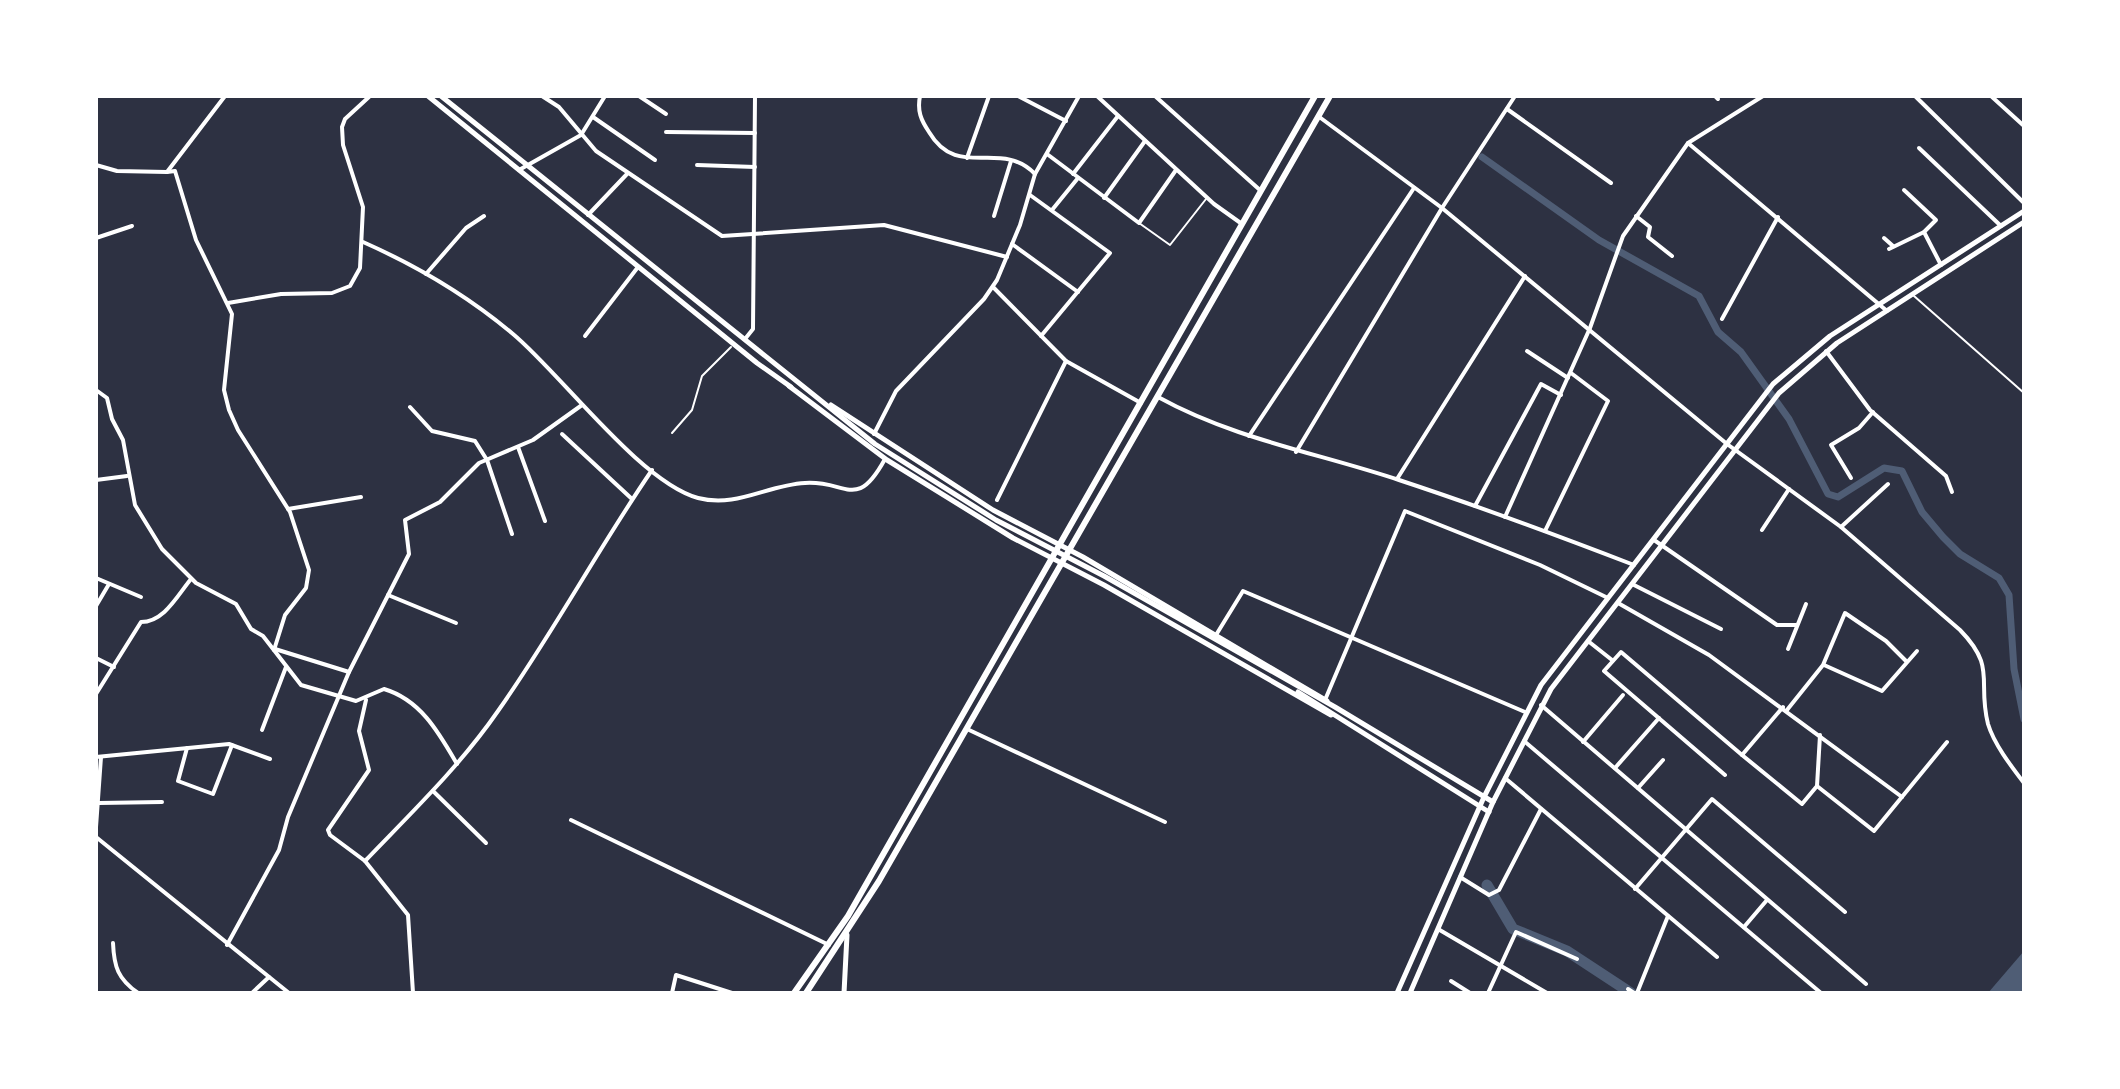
<svg xmlns="http://www.w3.org/2000/svg" width="2120" height="1089" viewBox="0 0 2120 1089" font-family="'Fira Sans',sans-serif">
	<rect width="100%" height="100%" fill="#2d3142"/>
	<polygon fill="#4f5d75" points="2024,951 2024,993 1988,993"/>
	<g fill="none" stroke-linecap="round" stroke-linejoin="round">
		<polyline stroke="#4f5d75" stroke-width="7" points="1482,157 1599,240 1699,296 1718,332 1741,352 1789,419 1828,494 1838,497 1884,468 1902,471 1922,512 1943,537 1960,554 1999,578 2009,595 2014,669 2024,719"/>
		<polyline stroke="#4f5d75" stroke-width="11" points="1487,885 1513,929 1567,951 1631,993"/>
		<g stroke="#fff" stroke-width="2">
			<polyline points="1139,223 1170,245 1206,199"/>
			<polyline points="1914,296 2024,393"/>
			<polyline points="672,433 692,410 702,376 731,347"/>
		</g>
		<g stroke="#fff" stroke-width="4">
			<polyline points="542,96 559,107 596,151 722,236 884,225 1007,257"/>
			<polyline points="639,96 666,114"/>
			<path d="M920 96C917 111 921 120 929 132 958 181 1000 138 1035 174"/>
			<polyline points="1018,96 1066,121"/>
			<polyline points="1097,96 1214,204 1242,224"/>
			<polyline points="1155,96 1261,191"/>
			<polyline points="1715,96 1718,99"/>
			<polyline points="1915,96 2024,203"/>
			<polyline points="1991,96 2024,126"/>
			<polyline points="1507,109 1611,183"/>
			<path d="M1318 116 1442 208 1727 444 1841 527 1960 630C1997 668 1977 680 1988 724 1994 744 2011 766 2024 783"/>
			<polyline points="593,117 655,160"/>
			<polyline points="666,132 755,133"/>
			<polyline points="1688,143 1887,311"/>
			<polyline points="1919,148 2001,226"/>
			<polyline points="1047,154 1139,223 1176,170"/>
			<polyline points="967,158 989,96"/>
			<polyline points="96,165 117,171 167,172 225,96"/>
			<polyline points="697,165 755,167"/>
			<polyline points="519,170 581,135 605,96"/>
			<polyline points="167,172 175,171 196,240 232,314 224,390 229,410 238,430 290,512 309,570 306,588 285,615 274,650"/>
			<polyline points="1073,174 1118,116"/>
			<polyline points="1030,195 1110,253 1041,336"/>
			<polyline points="1104,198 1145,141"/>
			<polyline points="1052,210 1078,178"/>
			<polyline points="588,215 627,174"/>
			<polyline points="994,216 1011,161"/>
			<polyline points="1636,216 1650,227 1648,237 1672,256"/>
			<polyline points="1924,232 1941,265"/>
			<polyline points="96,238 132,226"/>
			<polyline points="1884,238 1893,246"/>
			<path d="M363 242C415 265 469 297 513 334 561 374 640 482 698 498 737 508 767 485 805 483 847 480 856 512 885 459"/>
			<polyline points="1012,244 1078,292"/>
			<polyline points="1889,249 1924,232 1936,220 1904,190"/>
			<polyline points="426,274 466,228 484,216"/>
			<polyline points="993,287 1066,361 1141,403"/>
			<polyline points="228,303 281,294 332,293 350,286 360,268 363,207 343,145 342,127 345,119 370,96"/>
			<polyline points="1722,319 1778,217"/>
			<polyline points="585,336 638,267"/>
			<polyline points="745,339 753,329 755,96"/>
			<polyline points="1527,351 1568,378"/>
			<polyline points="1826,351 1870,410 1946,476 1952,492"/>
			<path d="M96 390 107 398 112 419 123 440 135 505 162 549 196 583 236 604 251 629 263 636 301 685 356 701 384 689C421 700 439 733 457 764"/>
			<path d="M1158 397C1234 439 1318 453 1399 480 1478 506 1556 535 1634 565"/>
			<polyline points="410,407 432,431 475,441 487,460 512,534"/>
			<polyline points="562,434 632,499"/>
			<polyline points="874,434 896,391 984,299 997,280 1020,225 1035,174 1079,96"/>
			<polyline points="1249,436 1414,188"/>
			<polyline points="518,447 545,521"/>
			<polyline points="1296,452 1442,208 1515,96"/>
			<polyline points="1851,478 1831,445 1859,428 1873,412"/>
			<polyline points="1397,479 1525,276"/>
			<polyline points="96,480 127,476"/>
			<polyline points="997,500 1066,361"/>
			<polyline points="1475,506 1541,384 1561,395"/>
			<polyline points="288,509 361,497"/>
			<polyline points="1505,517 1590,328 1623,236 1688,143 1763,96"/>
			<polyline points="1841,527 1888,484"/>
			<polyline points="1762,530 1789,489"/>
			<polyline points="1545,531 1608,401 1571,373"/>
			<polyline points="1654,540 1777,625 1796,625"/>
			<polyline points="96,578 141,597"/>
			<polyline points="1632,584 1721,629"/>
			<polyline points="388,595 456,623"/>
			<polyline points="1618,603 1709,655 1902,797"/>
			<polyline points="96,606 109,584"/>
			<polyline points="1216,635 1243,591 1525,712"/>
			<polyline points="1588,641 1612,660"/>
			<polyline points="275,649 349,672 409,554 405,520 440,502 479,463 533,440 582,405"/>
			<polyline points="1788,649 1806,604"/>
			<polyline points="96,658 114,667"/>
			<polyline points="1824,665 1882,691 1917,651"/>
			<path d="M96 694 141 622C164 622 177 596 191 579"/>
			<polyline points="366,700 359,731 369,770 328,830 330,835 365,861 408,915 413,993"/>
			<polyline points="1325,700 1405,511 1540,565 1608,598"/>
			<polyline points="1541,705 1866,984"/>
			<polyline points="1783,707 1742,755 1802,804 1817,786 1874,831 1947,742"/>
			<polyline points="1787,710 1823,665 1845,613 1886,641 1906,661"/>
			<polyline points="967,729 1165,822"/>
			<polyline points="262,730 286,667"/>
			<polyline points="1524,741 1821,993"/>
			<polyline points="1583,742 1623,695"/>
			<polyline points="187,748 178,781 213,794 232,745"/>
			<polyline points="96,757 229,744 270,759"/>
			<polyline points="1615,768 1659,718"/>
			<polyline points="1725,775 1604,671 1621,652 1742,755"/>
			<polyline points="1505,778 1717,957"/>
			<polyline points="1817,786 1820,735"/>
			<polyline points="1638,788 1663,760"/>
			<polyline points="433,791 486,843"/>
			<polyline points="99,803 162,802"/>
			<polyline points="571,820 829,945"/>
			<polyline points="96,827 101,757"/>
			<polyline points="96,837 289,993"/>
			<path d="M365 861C412 812 460 766 498 711 553 633 598 549 652 470"/>
			<polyline points="1460,877 1489,895 1499,890 1541,809"/>
			<polyline points="1635,889 1712,799 1845,912"/>
			<polyline points="1744,927 1767,900"/>
			<polyline points="1438,929 1547,993"/>
			<path d="M113 943C114 967 118 979 138 993"/>
			<polyline points="227,945 279,850 288,817 349,672"/>
			<polyline points="1451,981 1470,993"/>
			<polyline points="1628,989 1634,993"/>
			<polyline points="252,993 269,977"/>
			<polyline points="672,993 676,975 732,993"/>
			<polyline points="1488,993 1516,932 1577,959"/>
			<polyline points="1637,993 1668,916"/>
		</g>
		<polyline stroke="#fff" stroke-width="5" points="844,993 847,935"/>
		<g stroke="#fff" stroke-width="5">
			<polyline points="428,96 757,363 791,387"/>
			<polyline points="441,96 875,444 996,520 1104,576 1335,707 1493,802"/>
			<polyline points="789,386 887,460 1013,538 1104,585 1331,715"/>
			<polyline points="831,405 993,510 1083,557 1327,701"/>
			<polyline points="1298,692 1489,812"/>
			<polyline points="1397,993 1484,797 1541,685 1773,384 1830,336 2024,211"/>
			<polyline points="1410,993 1493,802 1551,689 1779,393 1837,343 2024,222"/>
		</g>
		<g stroke="#fff" stroke-width="6">
			<polyline points="794,993 848,916 1315,96"/>
			<polyline points="806,993 879,881 1330,96"/>
		</g>
	</g>
	<rect width="2120" height="1089" fill="none" stroke="#ffffff" stroke-width="196"/>
</svg>
